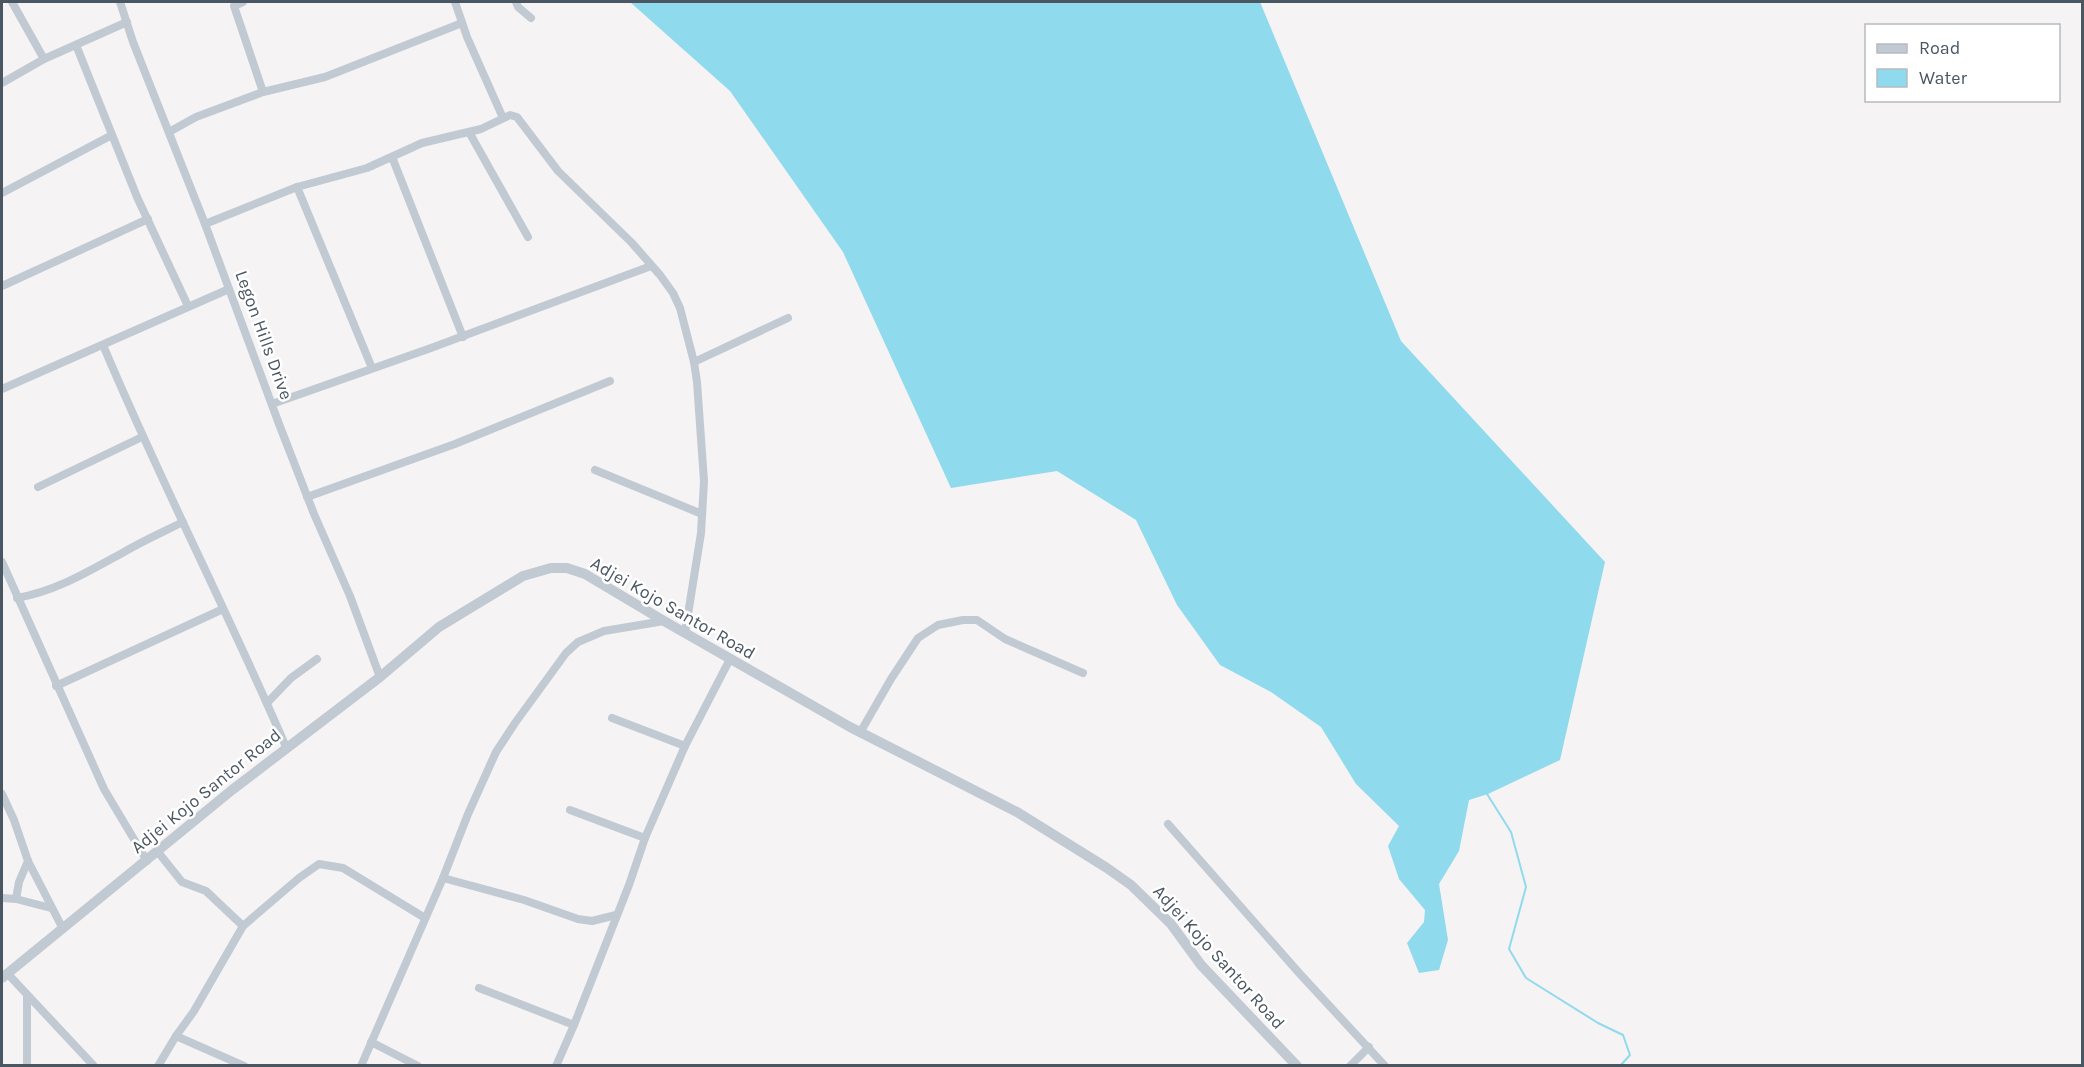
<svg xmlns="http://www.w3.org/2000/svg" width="2084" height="1067" viewBox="0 0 2084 1067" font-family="Karla,sans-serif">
	<rect width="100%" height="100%" fill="#f5f3f3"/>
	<polygon fill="#90daee" points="630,2 1260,2 1401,341 1605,562 1560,760 1488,794 1469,800 1459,851 1439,884 1448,940 1439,970 1419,973 1407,943 1424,922 1425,910 1399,879 1388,846 1399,826 1356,784 1321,727 1271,692 1220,665 1177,605 1136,520 1057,471 951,488 843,252 730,91"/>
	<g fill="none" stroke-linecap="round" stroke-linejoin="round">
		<polyline stroke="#90daee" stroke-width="2" points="1487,794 1511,832 1526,887 1509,949 1526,978 1598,1023 1623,1035 1630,1055 1620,1066"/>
		<g stroke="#c1cad2" stroke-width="8">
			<polyline points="12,2 44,59"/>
			<polyline points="120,2 133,42 205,224 279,424 314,514 350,596 380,677"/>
			<polyline points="243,2 234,6 263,92"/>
			<polyline points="455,2 467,37 503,118"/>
			<polyline points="516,2 518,7 531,18"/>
			<polyline points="76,45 137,197 188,306"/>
			<polyline points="2,83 44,59 127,22"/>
			<polyline points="169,132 196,117 263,92 325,77 462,23"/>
			<polyline points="469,132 528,237"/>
			<polyline points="392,157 463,337"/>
			<polyline points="297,187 372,368"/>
			<polyline points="2,193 112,135"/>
			<polyline points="205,224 297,187 367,168 422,143 481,129 510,115 517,117 558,171 632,243 660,275 673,293 680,308 694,362 697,382 704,481 701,533 685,633"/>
			<polyline points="2,286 148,219"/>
			<path d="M103 345C160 481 228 612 286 747"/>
			<polyline points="694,362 788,318"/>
			<polyline points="2,389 229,289"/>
			<polyline points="272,404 431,348 651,266"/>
			<polyline points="595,470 702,514"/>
			<polyline points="38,487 142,437"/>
			<polyline points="307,497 455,444 610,381"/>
			<polyline points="2,562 104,789 147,861"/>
			<path d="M17 598C57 591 89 571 124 552 143 541 163 532 183 522"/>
			<polyline points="56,686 223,609"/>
			<polyline points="267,703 291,678 317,659"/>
			<polyline points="612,718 685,746"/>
			<polyline points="861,731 891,679 918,638 938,625 963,620 977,620 1005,639 1083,673"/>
			<polyline points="2,794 14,820 28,861 63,929"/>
			<polyline points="570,810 645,838"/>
			<polyline points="1168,824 1300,974 1385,1066"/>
			<polyline points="158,852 182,882 206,891 243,926 194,1011 176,1036 158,1066"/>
			<polyline points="443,878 524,900 578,919 592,921 616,915"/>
			<polyline points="2,898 16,899 19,882 28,861"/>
			<polyline points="16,899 51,908"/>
			<polyline points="243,926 299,878 319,864 343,868 425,918"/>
			<polyline points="7,973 94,1066"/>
			<polyline points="479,988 574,1025"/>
			<polyline points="176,1036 244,1066"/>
			<polyline points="371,1042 418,1066"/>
			<polyline points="27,1066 27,996"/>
			<polyline points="361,1066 443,878 468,814 496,752 515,723 566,653 578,642 604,631 664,621"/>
			<polyline points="556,1066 574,1025 629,885 645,838 685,746 730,659"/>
			<polyline points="1350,1066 1369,1047"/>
		</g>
		<polyline stroke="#c1cad2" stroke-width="10" points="2,978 232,790 380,677 439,627 523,576 551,568 567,568 585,574 664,621 850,727 1017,812 1107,868 1131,885 1171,924 1201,965 1297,1066"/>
	</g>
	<g text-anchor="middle" stroke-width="5" stroke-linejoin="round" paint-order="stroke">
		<g font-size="18" fill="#4a5661" stroke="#fff">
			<text transform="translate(264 335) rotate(70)" y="6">Legon Hills Drive</text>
			<text transform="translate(673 608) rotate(30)" y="6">Adjei Kojo Santor Road</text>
			<text transform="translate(206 791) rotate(-39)" y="6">Adjei Kojo Santor Road</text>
			<text transform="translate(1219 957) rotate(48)" y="6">Adjei Kojo Santor Road</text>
		</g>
	</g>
	<rect width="2084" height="1067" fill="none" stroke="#4a5661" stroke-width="6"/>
	<rect x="1865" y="24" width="195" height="78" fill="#ffffff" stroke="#b7bbc0" stroke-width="1.5"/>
	<rect x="1877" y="44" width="30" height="9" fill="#c1cad2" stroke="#b7bbc0" stroke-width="1.5"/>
	<text x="1919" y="54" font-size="18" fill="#4a5661">Road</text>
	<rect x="1877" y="69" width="30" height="18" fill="#90daee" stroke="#b7bbc0" stroke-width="1.5"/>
	<text x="1919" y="84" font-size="18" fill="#4a5661">Water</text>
</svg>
